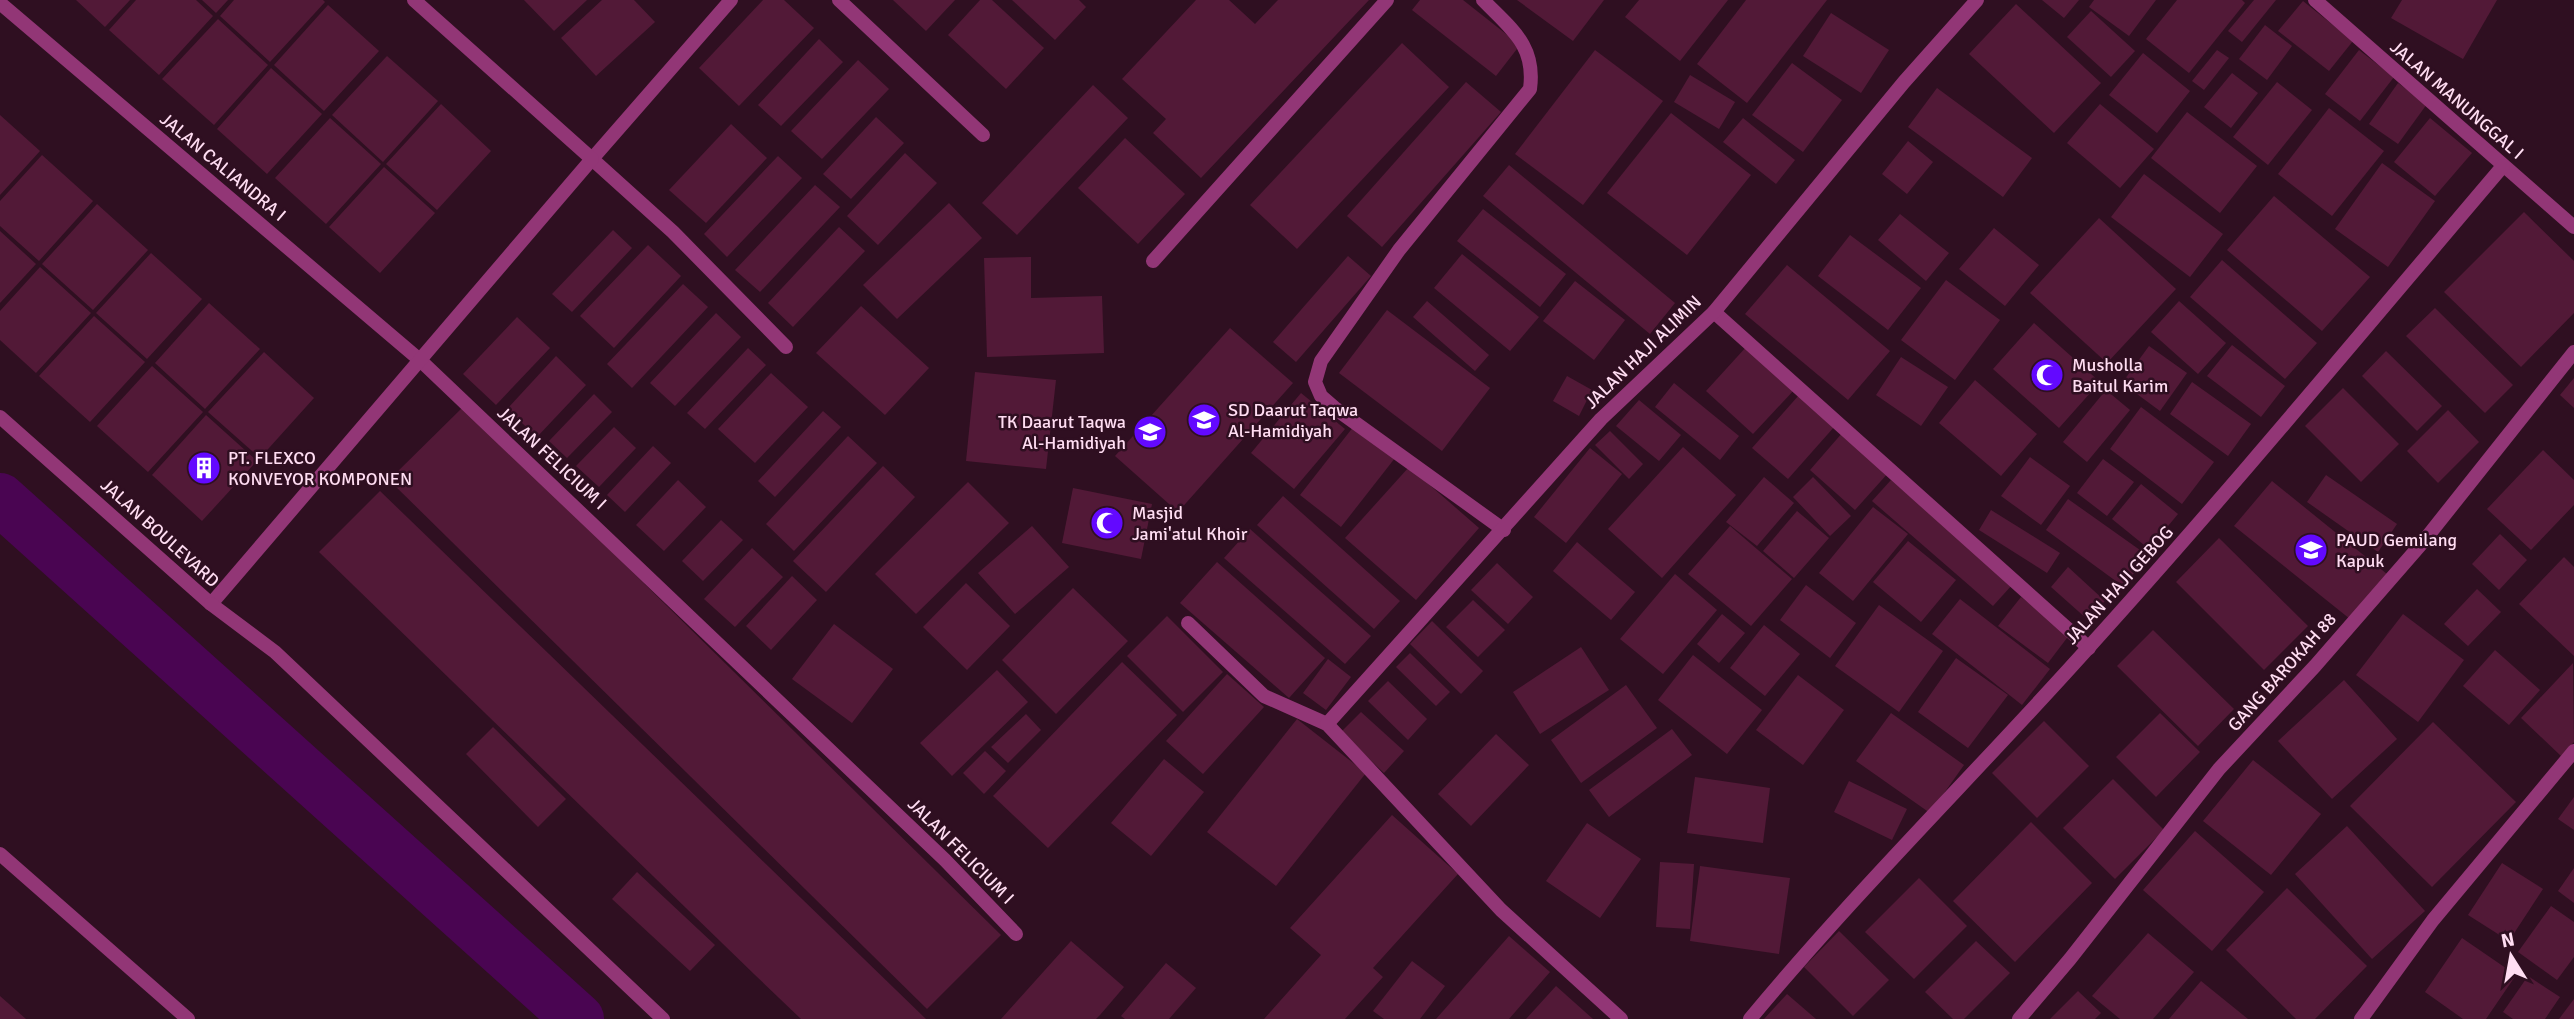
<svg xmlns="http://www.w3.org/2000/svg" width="2574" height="1019" viewBox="0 0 2574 1019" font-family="Signika,sans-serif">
	<rect width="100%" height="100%" fill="#2f0f21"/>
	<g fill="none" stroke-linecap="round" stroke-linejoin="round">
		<polyline stroke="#4a0552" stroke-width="52" points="0,499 578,1019"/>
	</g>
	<g fill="#521937">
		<polygon points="76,0 130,0 105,27"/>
		<polygon points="136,0 196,0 213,16 159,75 109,30"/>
		<polygon points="202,0 228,0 216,13"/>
		<polygon points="234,0 323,0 325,2 270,62 220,16"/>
		<polygon points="524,0 587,0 554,31"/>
		<polygon points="602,0 634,0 655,22 596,76 561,38"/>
		<polygon points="763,0 784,0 814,28 739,106 699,68"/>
		<polygon points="893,0 955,0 926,31"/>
		<polygon points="980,0 992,0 1044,48 1006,89 948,35"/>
		<polygon points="1012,0 1079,0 1086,7 1055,40"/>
		<polygon points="1196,0 1229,0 1255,24 1278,0 1369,0 1201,178 1153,133 1166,119 1122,79"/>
		<polygon points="1420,0 1463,0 1520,45 1496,76 1412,10"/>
		<polygon points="1517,0 1604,0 1573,41"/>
		<polygon points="1639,0 1728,0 1680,61 1625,17"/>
		<polygon points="1746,0 1827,0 1747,103 1697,64"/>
		<polygon points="2042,0 2079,0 2064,18"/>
		<polygon points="2094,0 2156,0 2129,36 2089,7"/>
		<polygon points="2177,0 2242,0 2245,3 2189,73 2146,39"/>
		<polygon points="2254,0 2276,0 2242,42 2228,31"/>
		<polygon points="2402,0 2497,0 2463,59 2391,18"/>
		<polygon points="2303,1 2353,41 2329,71 2278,31"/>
		<polygon points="2016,4 2101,83 2054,133 1969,54"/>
		<polygon points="328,5 379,51 324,111 274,65"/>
		<polygon points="2091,11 2135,51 2111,77 2067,37"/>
		<polygon points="1831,13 1889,50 1861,93 1803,56"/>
		<polygon points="218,19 268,65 214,125 162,79"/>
		<polygon points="2265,25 2292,46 2267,80 2239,59"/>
		<polygon points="819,39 843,62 781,126 758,105"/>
		<polygon points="1402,43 1449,87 1297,249 1250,205"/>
		<polygon points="1595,50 1663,101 1583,205 1515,154"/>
		<polygon points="2217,50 2229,58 2204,90 2192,81"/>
		<polygon points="2359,50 2394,77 2360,121 2325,94"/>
		<polygon points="2143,53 2190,91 2157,133 2109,95"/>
		<polygon points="387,56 438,101 383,162 332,115"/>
		<polygon points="858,60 889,89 822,159 791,131"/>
		<polygon points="1792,63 1842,100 1803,152 1752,115"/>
		<polygon points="271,68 322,114 267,174 217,129"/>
		<polygon points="2232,73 2258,93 2231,128 2204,107"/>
		<polygon points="1690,75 1735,102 1719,129 1674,102"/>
		<polygon points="1466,82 1501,112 1382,247 1347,216"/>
		<polygon points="2277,82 2312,110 2268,165 2233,137"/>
		<polygon points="2398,83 2427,104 2398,144 2369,124"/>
		<polygon points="1093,85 1128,118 1017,235 982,203"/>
		<polygon points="1937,88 2032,158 2003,197 1908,127"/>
		<polygon points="441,104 491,151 437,210 386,164"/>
		<polygon points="2100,104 2154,149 2120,188 2067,143"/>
		<polygon points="2329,108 2384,151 2332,216 2278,174"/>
		<polygon points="2187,112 2257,166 2220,213 2151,158"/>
		<polygon points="1671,113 1751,175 1687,255 1607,193"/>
		<polygon points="0,115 40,151 0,195"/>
		<polygon points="876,117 904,143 851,199 823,174"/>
		<polygon points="330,118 381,164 326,224 275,178"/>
		<polygon points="1743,118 1795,160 1776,184 1723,142"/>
		<polygon points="2430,118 2472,153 2435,196 2394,162"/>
		<polygon points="731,124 767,158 706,223 669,190"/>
		<polygon points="1125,138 1185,194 1138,244 1078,188"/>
		<polygon points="1908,141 1933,162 1907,194 1882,174"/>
		<polygon points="905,153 937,183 878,245 847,216"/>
		<polygon points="42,155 93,201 39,261 0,226 0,201"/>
		<polygon points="778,156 802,178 727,257 704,234"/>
		<polygon points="2382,163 2435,201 2388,267 2335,229"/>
		<polygon points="1509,165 1675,303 1650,334 1483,196"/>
		<polygon points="384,167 435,213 380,273 329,227"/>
		<polygon points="2144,174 2223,234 2190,277 2111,217"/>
		<polygon points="815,185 840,207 760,292 735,270"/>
		<polygon points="2274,196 2370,277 2322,331 2227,250"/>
		<polygon points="949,203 982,238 897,319 863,285"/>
		<polygon points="97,204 148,250 93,310 42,264"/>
		<polygon points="1483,209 1566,274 1540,307 1457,241"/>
		<polygon points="2524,212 2574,261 2574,313 2521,367 2444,292"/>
		<polygon points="1900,214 1949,253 1926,281 1878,240"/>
		<polygon points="2099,218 2176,289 2107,363 2030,293"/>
		<polygon points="839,227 865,251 793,327 768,303"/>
		<polygon points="1994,228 2039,265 2005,306 1959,269"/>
		<polygon points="613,230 632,248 572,312 552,294"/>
		<polygon points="0,231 36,264 0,303"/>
		<polygon points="1850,235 1921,288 1888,330 1818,276"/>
		<polygon points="648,245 681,276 614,348 580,316"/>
		<polygon points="151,253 202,299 147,359 96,313"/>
		<polygon points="1462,254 1539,317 1510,351 1434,288"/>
		<polygon points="1348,256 1371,276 1296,362 1273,342"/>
		<polygon points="1031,257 1031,298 1102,296 1104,353 987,357 984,258"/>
		<polygon points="2222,260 2317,343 2285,379 2190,297"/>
		<polygon points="1787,265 1890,351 1848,400 1745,314"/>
		<polygon points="40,267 91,313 36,373 0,340 0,311"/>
		<polygon points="1946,280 2000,320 1955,380 1901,340"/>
		<polygon points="1575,281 1625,320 1594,360 1543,321"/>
		<polygon points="683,284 708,307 632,388 607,364"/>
		<polygon points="1427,301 1489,355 1475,371 1413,317"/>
		<polygon points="2179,301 2226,343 2198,374 2151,332"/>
		<polygon points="209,303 260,349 205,409 155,363"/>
		<polygon points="861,306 929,368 885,415 816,353"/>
		<polygon points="2435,308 2513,385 2485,413 2406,336"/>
		<polygon points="1387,310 1490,388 1442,451 1339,373"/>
		<polygon points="716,313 741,337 675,406 650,383"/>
		<polygon points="94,316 145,362 90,422 39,376"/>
		<polygon points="517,317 550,348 496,405 463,374"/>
		<polygon points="2034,323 2100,382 2059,428 1993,369"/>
		<polygon points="1230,328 1293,383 1178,512 1115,456"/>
		<polygon points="2232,345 2285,386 2261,417 2207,376"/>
		<polygon points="1747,346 1795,389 1753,434 1706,391"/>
		<polygon points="2149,346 2187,373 2160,411 2122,383"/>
		<polygon points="748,348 766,365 705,429 687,413"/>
		<polygon points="2386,351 2442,406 2417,431 2362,376"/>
		<polygon points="264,352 314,398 260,458 208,412"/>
		<polygon points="556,356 586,385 537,437 507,409"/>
		<polygon points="1901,357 1948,387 1921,426 1876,395"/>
		<polygon points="152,366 203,412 148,472 97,426"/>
		<polygon points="975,372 1056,380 1046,469 966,461"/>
		<polygon points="771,373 808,407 755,463 718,429"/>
		<polygon points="1567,376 1592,390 1579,416 1553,401"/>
		<polygon points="2574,378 2574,408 2560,395"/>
		<polygon points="1975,380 2037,434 2001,476 1939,423"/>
		<polygon points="2192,382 2251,424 2228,456 2170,414"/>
		<polygon points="1674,383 1739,436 1720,460 1655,407"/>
		<polygon points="2343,388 2399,444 2361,482 2305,426"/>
		<polygon points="2106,390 2130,410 2087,462 2063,442"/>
		<polygon points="1301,393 1345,429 1294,489 1251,453"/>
		<polygon points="594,394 612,412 567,458 549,441"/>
		<polygon points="1799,395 1835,426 1788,479 1752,448"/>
		<polygon points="1639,400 1681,435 1659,461 1616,426"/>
		<polygon points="464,406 1001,935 927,1009 389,480"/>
		<polygon points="2141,407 2214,462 2182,504 2110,449"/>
		<polygon points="2448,410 2479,442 2438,483 2407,451"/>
		<polygon points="823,411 841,427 775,497 758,481"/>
		<polygon points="206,415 257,461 202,521 152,475"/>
		<polygon points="1354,426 1395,458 1341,527 1300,495"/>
		<polygon points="614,427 636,448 599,487 576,466"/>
		<polygon points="1610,431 1643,464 1629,479 1595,445"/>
		<polygon points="1843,432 1889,472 1855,510 1810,470"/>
		<polygon points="848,436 877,463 794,551 766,524"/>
		<polygon points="653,446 671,463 625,512 607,495"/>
		<polygon points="1683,447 1736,495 1662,578 1608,529"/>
		<polygon points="1590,448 1622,474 1566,543 1534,517"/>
		<polygon points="2543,450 2574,480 2574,505 2531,550 2487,509"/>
		<polygon points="2030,457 2070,486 2041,525 2001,496"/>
		<polygon points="2103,459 2134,482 2107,516 2077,493"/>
		<polygon points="883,466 915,497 826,592 793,561"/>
		<polygon points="1409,467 1479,528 1416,600 1345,538"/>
		<polygon points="2326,475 2397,524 2378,552 2307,502"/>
		<polygon points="1764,477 1794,503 1757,546 1726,522"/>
		<polygon points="1813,477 1851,516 1830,536 1793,497"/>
		<polygon points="678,480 706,507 664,551 636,525"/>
		<polygon points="1891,480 2012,585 1993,606 1872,501"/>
		<polygon points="2272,481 2387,574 2350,619 2234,526"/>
		<polygon points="968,482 1009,523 916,614 875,574"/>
		<polygon points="2141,484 2178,514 2149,549 2112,519"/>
		<polygon points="1073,488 1152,504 1141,559 1062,543"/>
		<polygon points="380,491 549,654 926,1019 801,1019 755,975 319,552"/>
		<polygon points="1283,496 1400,601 1374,629 1257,525"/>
		<polygon points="2068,499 2147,555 2124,587 2046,530"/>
		<polygon points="1873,507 1908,534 1853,601 1819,573"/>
		<polygon points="1991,510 2060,553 2047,573 1979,530"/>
		<polygon points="1797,511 1829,538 1794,578 1763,551"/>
		<polygon points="721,520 743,540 703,581 682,561"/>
		<polygon points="1032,526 1069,567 1015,614 978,573"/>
		<polygon points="1730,526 1792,579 1751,626 1688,574"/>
		<polygon points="1250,529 1371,636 1345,664 1224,558"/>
		<polygon points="2500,534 2527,560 2499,590 2472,564"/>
		<polygon points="2219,538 2308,626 2264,670 2176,582"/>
		<polygon points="1908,541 1956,580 1921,622 1873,582"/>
		<polygon points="1577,542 1635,592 1611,620 1553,571"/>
		<polygon points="752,548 783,577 735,627 704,599"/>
		<polygon points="2564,557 2574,567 2574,656 2519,604"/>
		<polygon points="1217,562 1325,658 1289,698 1180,603"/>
		<polygon points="1497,563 1533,597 1508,624 1471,590"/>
		<polygon points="2068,567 2105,601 2087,619 2051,587"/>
		<polygon points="1675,574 1717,610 1663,674 1620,639"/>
		<polygon points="792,576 817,600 771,650 746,626"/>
		<polygon points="966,583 1010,626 967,670 923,627"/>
		<polygon points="1806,585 1856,623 1830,658 1780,620"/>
		<polygon points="1073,588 1128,641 1056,714 1002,660"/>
		<polygon points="2477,589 2501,612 2468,646 2444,624"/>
		<polygon points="2021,597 2070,634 2048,663 1998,626"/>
		<polygon points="1960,599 2050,669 2022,705 1932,634"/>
		<polygon points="1473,600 1505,630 1478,657 1446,627"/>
		<polygon points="1879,605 1943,651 1899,712 1835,666"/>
		<polygon points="1722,614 1745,633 1719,663 1697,644"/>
		<polygon points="2403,614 2464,660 2418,722 2356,675"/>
		<polygon points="1167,616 1223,672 1183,712 1127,656"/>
		<polygon points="1432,621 1483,671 1461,694 1410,644"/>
		<polygon points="834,624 893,669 852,723 792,679"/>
		<polygon points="1764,625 1800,654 1765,696 1730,668"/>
		<polygon points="2153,630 2234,709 2198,746 2117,666"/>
		<polygon points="1581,647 1609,690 1540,734 1513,692"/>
		<polygon points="2495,650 2540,690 2509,725 2463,686"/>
		<polygon points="1410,653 1450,692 1436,706 1396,667"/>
		<polygon points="1693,655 1762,710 1727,754 1658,700"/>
		<polygon points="1956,658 2008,695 1968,748 1918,712"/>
		<polygon points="1328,659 1351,677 1326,710 1303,693"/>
		<polygon points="1122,662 1177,715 1048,848 993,796"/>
		<polygon points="2573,663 2574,742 2561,756 2521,718"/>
		<polygon points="997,670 1028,702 952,776 920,743"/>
		<polygon points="1227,674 1264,707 1203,774 1166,741"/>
		<polygon points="1798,675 1844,710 1803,765 1756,730"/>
		<polygon points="2344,680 2397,739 2332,799 2278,741"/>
		<polygon points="1388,681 1427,719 1408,740 1368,701"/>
		<polygon points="1626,685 1657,728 1581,783 1551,740"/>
		<polygon points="1361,712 1404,751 1384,773 1341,732"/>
		<polygon points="1891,713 1964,765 1930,813 1856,761"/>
		<polygon points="2160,713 2200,752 2156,797 2116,757"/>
		<polygon points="1026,714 1041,730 1008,763 991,747"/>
		<polygon points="1297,719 1366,773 1276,886 1207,832"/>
		<polygon points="2044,721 2089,766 2037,818 1992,773"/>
		<polygon points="2433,722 2516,802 2432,887 2350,806"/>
		<polygon points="493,727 566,799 538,827 466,754"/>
		<polygon points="1672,729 1692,755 1609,817 1589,790"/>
		<polygon points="1496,734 1529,765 1471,826 1438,794"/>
		<polygon points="985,751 1006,771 984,794 963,773"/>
		<polygon points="1164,759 1204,792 1151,856 1111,823"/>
		<polygon points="2253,760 2321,814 2271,875 2203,821"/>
		<polygon points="1695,777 1770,788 1763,843 1687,833"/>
		<polygon points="2113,779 2164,830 2115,879 2063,828"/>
		<polygon points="1849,781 1907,809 1892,840 1834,812"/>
		<polygon points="2574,797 2574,830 2558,819"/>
		<polygon points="1392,815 1458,874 1373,968 1383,977 1345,1019 1264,1019 1321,955 1290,928"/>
		<polygon points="2031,822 2092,883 2015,962 1953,901"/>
		<polygon points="1587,823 1641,859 1600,918 1546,881"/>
		<polygon points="2347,826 2425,911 2372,959 2295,874"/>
		<polygon points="2195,831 2264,892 2212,951 2143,890"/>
		<polygon points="1660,862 1694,864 1690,929 1656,927"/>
		<polygon points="2502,863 2543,889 2509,941 2468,915"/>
		<polygon points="1700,866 1790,878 1779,954 1690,941"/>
		<polygon points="2574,868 2574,903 2558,891"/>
		<polygon points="637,872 715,945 690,971 612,899"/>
		<polygon points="1919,878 1967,926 1914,979 1865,932"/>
		<polygon points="2287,888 2367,966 2315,1019 2296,1019 2226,950"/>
		<polygon points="2551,906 2574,922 2574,957 2557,980 2518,952"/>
		<polygon points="1839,931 1889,980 1853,1016 1804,967"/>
		<polygon points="2148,933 2194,972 2153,1019 2120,1019 2092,996"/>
		<polygon points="1509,936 1550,972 1509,1019 1436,1019"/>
		<polygon points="2462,938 2516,975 2486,1019 2463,1019 2425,992"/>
		<polygon points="1071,941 1124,987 1100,1015 1096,1019 1001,1019"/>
		<polygon points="1976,941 2010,973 1964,1019 1953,1019 1925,992"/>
		<polygon points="1412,961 1445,986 1420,1019 1384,1019 1373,1011"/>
		<polygon points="1166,963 1196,988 1169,1019 1125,1019 1121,1016"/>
		<polygon points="2528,976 2560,997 2545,1019 2513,1019 2503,1012"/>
		<polygon points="2201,981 2248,1019 2169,1019"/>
		<polygon points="1556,986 1593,1019 1526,1019"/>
		<polygon points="2078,991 2101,1013 2095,1019 2050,1019"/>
		<polygon points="1787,994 1816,1019 1764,1019"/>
		<polygon points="0,996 26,1019 0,1019"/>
		<polygon points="2574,999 2574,1019 2559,1019"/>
	</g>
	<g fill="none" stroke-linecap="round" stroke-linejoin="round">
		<g stroke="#923676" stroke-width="14">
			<polyline points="731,0 592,159 673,232 786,347"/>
			<polyline points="839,0 983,135"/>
			<path d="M1483 0C1511 29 1536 45 1530 89L1399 250 1321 361 1315 382 1321 396 1336 409 1504 530"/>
			<polyline points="2315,0 2574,227"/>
			<polyline points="0,3 421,361 945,860 1016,934"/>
			<polyline points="1153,261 1387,0"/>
			<polyline points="1714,312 2089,648"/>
			<polyline points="0,417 211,604 592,159 414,0"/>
			<polyline points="211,604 275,652 663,1019"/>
			<polyline points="1188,623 1264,696 1327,724 1501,910 1621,1019"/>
			<polyline points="1327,724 1601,419 1714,312 1904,82 1977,0"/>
			<polyline points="0,854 188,1019"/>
			<path d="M1750 1019C1857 890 1977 772 2089 647 2231 490 2366 327 2503 166"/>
			<polyline points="2019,1019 2070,959 2219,769 2315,666 2423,542 2574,352"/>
			<polyline points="2361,1019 2433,920 2574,751"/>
		</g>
	</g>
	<defs>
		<symbol id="mosque-disc" viewBox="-11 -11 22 22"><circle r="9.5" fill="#6309ff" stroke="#2f0f21"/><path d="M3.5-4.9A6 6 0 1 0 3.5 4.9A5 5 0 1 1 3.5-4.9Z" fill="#fff"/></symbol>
		<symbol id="school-disc" viewBox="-11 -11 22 22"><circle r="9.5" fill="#6309ff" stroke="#2f0f21"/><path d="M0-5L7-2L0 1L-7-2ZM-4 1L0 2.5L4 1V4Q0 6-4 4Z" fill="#fff"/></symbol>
		<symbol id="building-disc" viewBox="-11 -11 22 22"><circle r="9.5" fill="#6309ff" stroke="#2f0f21"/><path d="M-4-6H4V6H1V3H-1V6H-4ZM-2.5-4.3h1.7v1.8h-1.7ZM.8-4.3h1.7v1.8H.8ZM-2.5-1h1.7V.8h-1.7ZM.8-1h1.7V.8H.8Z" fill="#fff"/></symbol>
	</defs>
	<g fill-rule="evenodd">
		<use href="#mosque-disc" x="2028" y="356" width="38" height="38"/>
		<use href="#school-disc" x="1185" y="401" width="38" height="38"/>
		<use href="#school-disc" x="1131" y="413" width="38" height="38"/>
		<use href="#building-disc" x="185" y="449" width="38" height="38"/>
		<use href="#mosque-disc" x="1088" y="504" width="38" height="38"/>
		<use href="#school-disc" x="2292" y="531" width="38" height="38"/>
	</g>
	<g text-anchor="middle" stroke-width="5" stroke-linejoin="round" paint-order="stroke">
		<g font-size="18" fill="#ffddf2" stroke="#2f0f21">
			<text transform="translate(2457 100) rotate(41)" y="6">JALAN MANUNGGAL I</text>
			<text transform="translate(223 167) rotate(40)" y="6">JALAN CALIANDRA I</text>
			<text transform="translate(1643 352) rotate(-44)" y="6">JALAN HAJI ALIMIN</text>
			<text transform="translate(552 458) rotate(43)" y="6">JALAN FELICIUM I</text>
			<text transform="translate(160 533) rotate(42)" y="6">JALAN BOULEVARD</text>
			<text transform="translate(2119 585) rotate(-48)" y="6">JALAN HAJI GEBOG</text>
			<text transform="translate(2282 672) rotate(-48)" y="6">GANG BAROKAH 88</text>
			<text transform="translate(961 851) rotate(45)" y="6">JALAN FELICIUM I</text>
		</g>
		<g font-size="18" fill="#ffddf2" stroke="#2f0f21" text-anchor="start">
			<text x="2072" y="371">Musholla<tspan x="2072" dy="21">Baitul Karim</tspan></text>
			<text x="1228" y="416">SD Daarut Taqwa<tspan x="1228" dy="21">Al-Hamidiyah</tspan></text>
			<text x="1126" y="428" text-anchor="end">TK Daarut Taqwa<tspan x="1126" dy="21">Al-Hamidiyah</tspan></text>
			<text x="228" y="464">PT. FLEXCO<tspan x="228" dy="21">KONVEYOR KOMPONEN</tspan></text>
			<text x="1132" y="519">Masjid<tspan x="1132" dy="21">Jami'atul Khoir</tspan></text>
			<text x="2336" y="546">PAUD Gemilang<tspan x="2336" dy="21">Kapuk</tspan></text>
		</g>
	</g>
	<g transform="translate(2511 956) rotate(349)" stroke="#2f0f21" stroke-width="5" paint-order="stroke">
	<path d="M0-5L12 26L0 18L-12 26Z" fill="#ffddf2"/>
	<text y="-10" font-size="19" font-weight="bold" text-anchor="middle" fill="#ffddf2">N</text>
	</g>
</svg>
